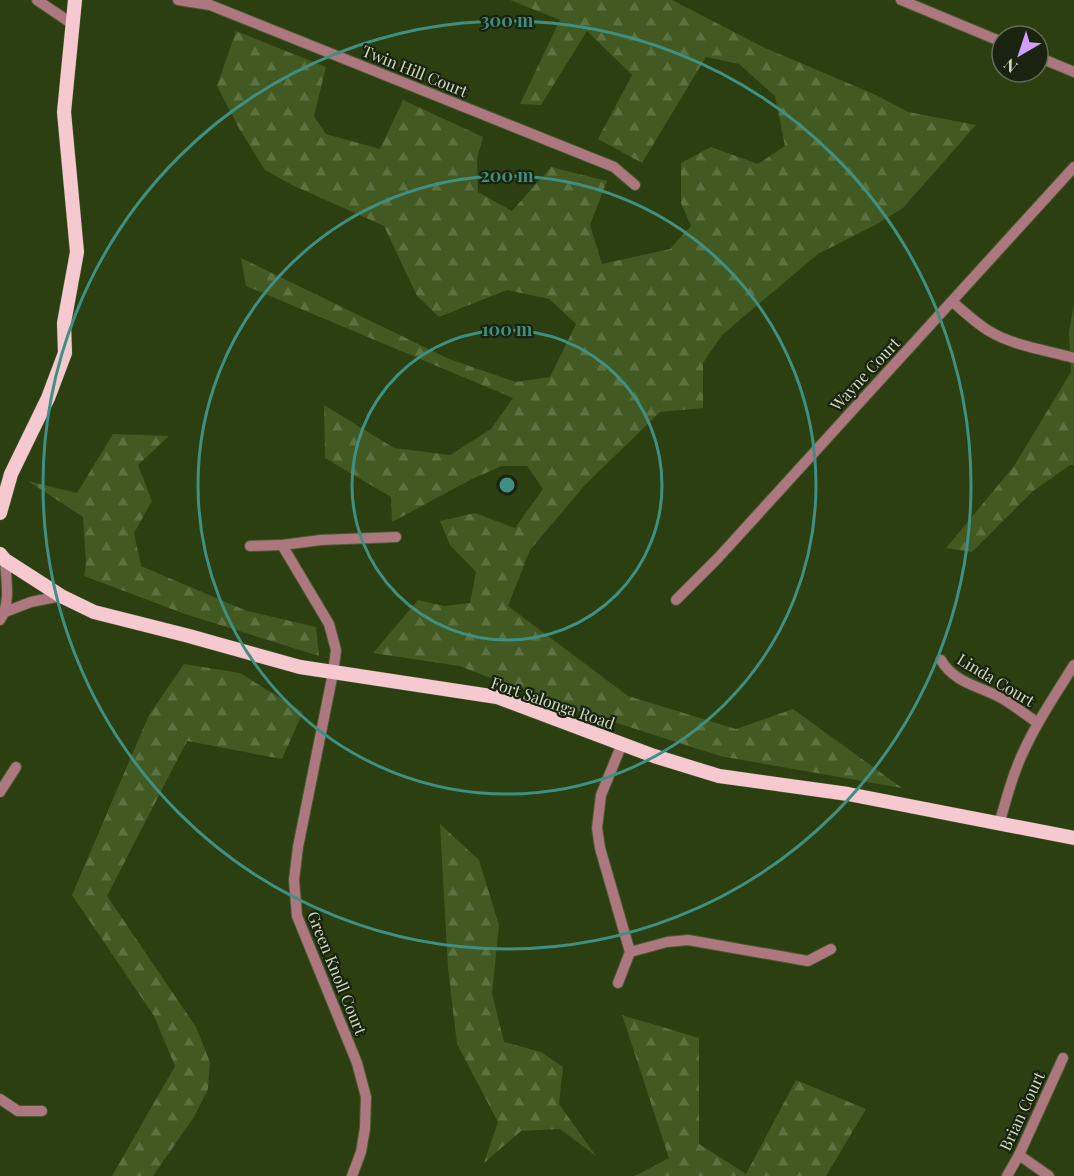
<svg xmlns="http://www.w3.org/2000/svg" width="1074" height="1176" viewBox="0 0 1074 1176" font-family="'Playfair Display',serif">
	<defs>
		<pattern id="forest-firs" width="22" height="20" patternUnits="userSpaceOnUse" patternTransform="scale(1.5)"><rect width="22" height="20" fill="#425921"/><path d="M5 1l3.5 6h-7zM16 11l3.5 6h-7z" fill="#5c7040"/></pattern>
	</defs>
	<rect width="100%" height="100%" fill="#2c3f10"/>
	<g fill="url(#forest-firs)">
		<polygon points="510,0 672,0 763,47 876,95 908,112 976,125 903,208 877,224 818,254 722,335 703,363 703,408 660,412 585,485 530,550 508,606 628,696 736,729 793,709 902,788 720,756 576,710 459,666 373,653 418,600 444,606 470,603 476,572 450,545 440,521 475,513 515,528 543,489 527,466 502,466 472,479 392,522 391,497 325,458 324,405 394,448 450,455 491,429 513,398 246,286 241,258 449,359 516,382 550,377 576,324 549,299 507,290 439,317 417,296 384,226 292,185 265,170 240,130 217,86 236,31 326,67 314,116 326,134 380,149 403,100 483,137 477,159 478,192 512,211 551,167 607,181 590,225 602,264 670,249 691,226 681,203 681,163 711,147 758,164 785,146 775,96 739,64 706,57 642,163 598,139 632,75 587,31 541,105 520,104 560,20"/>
		<polygon points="1074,304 1074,465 1070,465 1032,492 972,552 946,548 1014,466 1071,372 1069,332"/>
		<polygon points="113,434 169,436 138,465 152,501 134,533 141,566 247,611 316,627 319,656 185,614 84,576 86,562 83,517 28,481 77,493"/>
		<polygon points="184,664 240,673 303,712 282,759 187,741 107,896 196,1027 210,1062 208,1089 194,1117 153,1176 112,1176 175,1066 154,1016 72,895 149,715"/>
		<polygon points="440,824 479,860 499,925 492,994 504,1042 541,1052 563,1067 559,1104 596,1156 560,1129 521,1131 484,1163 498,1122 457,1044 448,968"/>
		<polygon points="622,1015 699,1038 699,1144 746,1174 796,1080 866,1109 826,1176 635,1176 669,1158"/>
	</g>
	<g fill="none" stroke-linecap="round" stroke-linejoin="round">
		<defs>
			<g id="minor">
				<polyline points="37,0 74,25"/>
				<polyline points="178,0 210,5 614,167 635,185"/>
				<polyline points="901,0 1002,42"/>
				<polyline points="1038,57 1074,72"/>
				<path d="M953 302C964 312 976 323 989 331 1014 346 1046 350 1074 358"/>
				<polyline points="250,546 282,545"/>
				<polyline points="676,600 718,558 1074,167"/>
				<polyline points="5,612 31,602 61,596"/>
				<path d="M0 620C11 604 6 579 5 560"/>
				<path d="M941 660C955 684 981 686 1003 699 1015 706 1026 715 1038 723"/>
				<polyline points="0,792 16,767"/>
				<path d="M999 824C1006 801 1011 779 1021 757 1035 725 1055 695 1074 665"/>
				<polyline points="630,952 667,942 688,940 808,961 831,949"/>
				<polyline points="618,983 630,952 600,848 597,828 601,795 622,744"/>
				<polyline points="0,1099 18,1111 42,1111"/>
				<polyline points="1019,1155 1049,1176"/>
				<polyline points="352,1176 361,1152 365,1128 366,1097 357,1063 297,916 294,880 298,847 333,673 336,650 329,624 282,545 321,540 396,537"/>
				<polyline points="1007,1176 1019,1155 1063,1058"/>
			</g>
			<g id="major">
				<polyline points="0,513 11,474 48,398 65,353 64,323 77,252 64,112 75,0"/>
				<polyline points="0,554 5,560 61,596 94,612 189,636 300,667 497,697 654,756 719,776 848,794 1074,838"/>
			</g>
		</defs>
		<use href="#minor" stroke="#495b30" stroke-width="12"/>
		<use href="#major" stroke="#495b30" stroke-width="15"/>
		<use href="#minor" stroke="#ac777f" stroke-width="10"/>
		<use href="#major" stroke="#f6c9d0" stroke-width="14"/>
	</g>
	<g fill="none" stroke="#3f9083" stroke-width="3">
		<circle cx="507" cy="485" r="155"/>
		<circle cx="507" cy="485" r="309"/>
		<circle cx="507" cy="485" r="464"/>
	</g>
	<g text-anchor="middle" stroke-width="4.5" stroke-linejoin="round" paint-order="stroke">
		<g font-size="16" fill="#cfdcc2" stroke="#1a230f">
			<text transform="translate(415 71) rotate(22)" y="6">Twin Hill Court</text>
			<text transform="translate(865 374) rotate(-47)" y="6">Wayne Court</text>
			<text transform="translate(996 680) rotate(31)" y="6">Linda Court</text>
			<text transform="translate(553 703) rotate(19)" y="6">Fort Salonga Road</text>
			<text transform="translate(337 973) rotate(68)" y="6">Green Knoll Court</text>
			<text transform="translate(1022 1111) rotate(-65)" y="6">Brian Court</text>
		</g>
	</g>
	<circle cx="507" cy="485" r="9" fill="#3f9083" stroke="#1a230f" stroke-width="3"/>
	<g font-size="18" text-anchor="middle" font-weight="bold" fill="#3f9083" stroke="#1a230f" stroke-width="4.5" stroke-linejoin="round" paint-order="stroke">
		<text x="507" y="27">300 m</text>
		<text x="507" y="182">200 m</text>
		<text x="507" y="336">100 m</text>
	</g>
	<g transform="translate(1020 54) rotate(219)"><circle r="28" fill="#1a230f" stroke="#626d57" stroke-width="1.5"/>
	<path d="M0-4.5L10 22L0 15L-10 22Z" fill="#d29dfd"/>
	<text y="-9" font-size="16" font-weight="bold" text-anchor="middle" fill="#cfdcc2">N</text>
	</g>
</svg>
